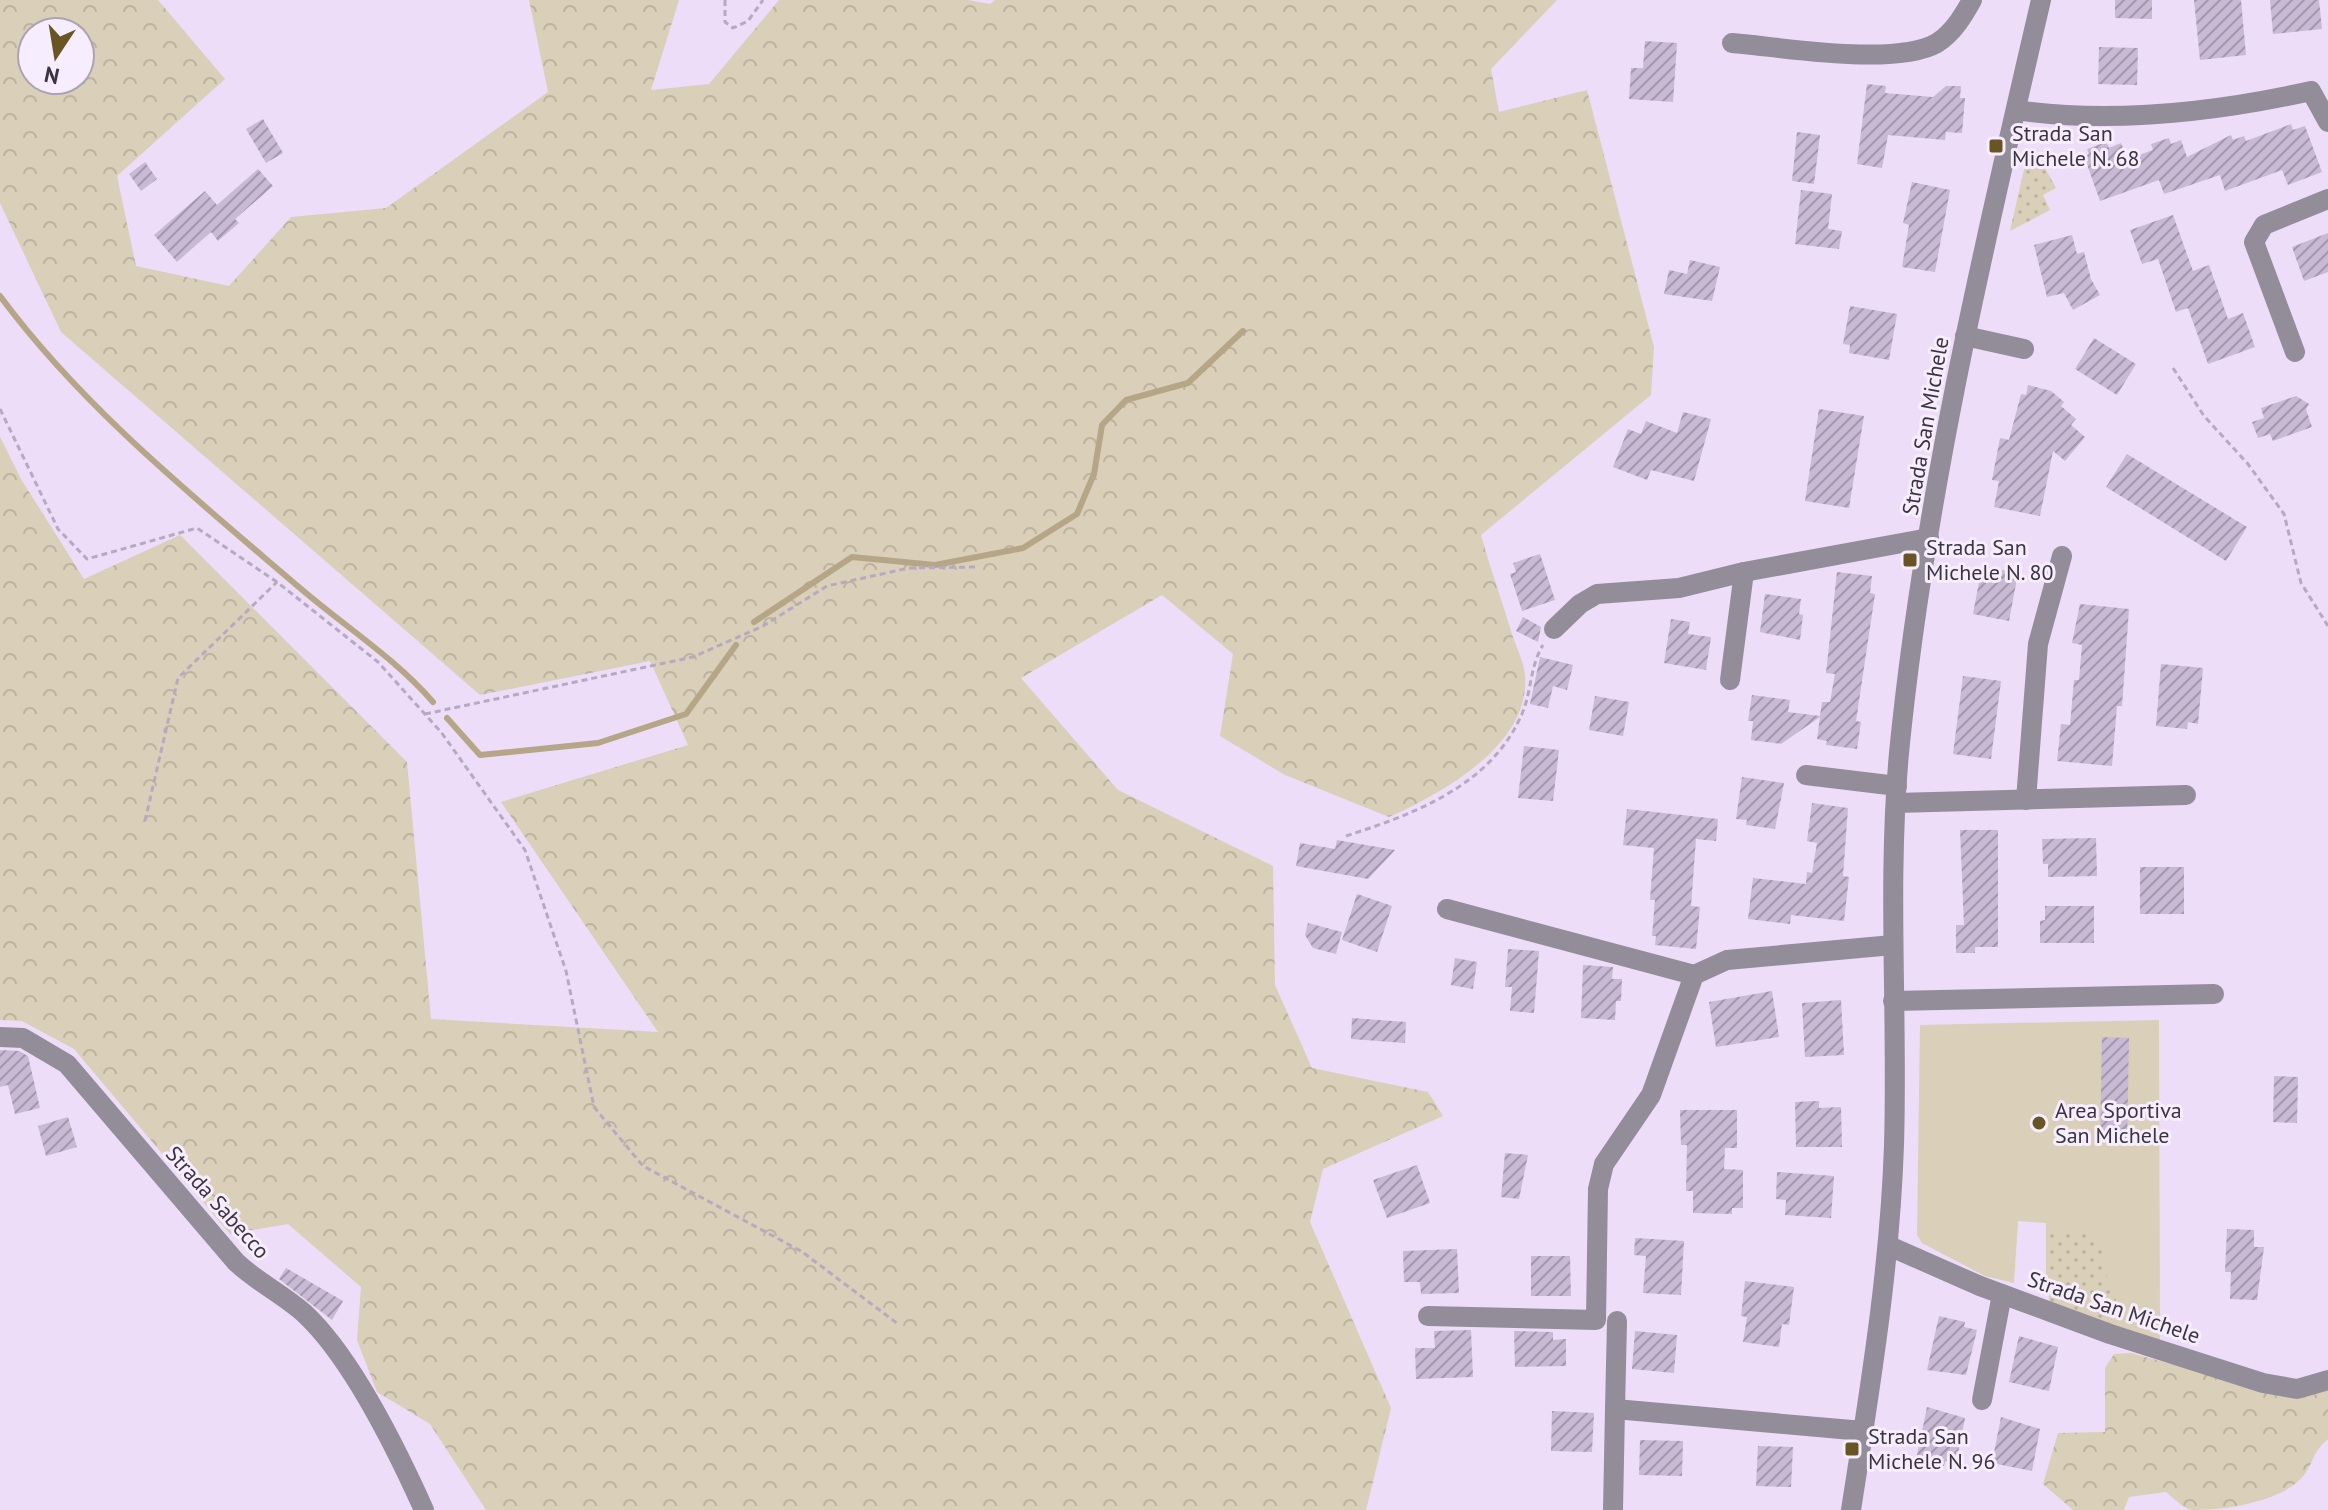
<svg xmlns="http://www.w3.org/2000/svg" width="2328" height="1510" viewBox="0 0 2328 1510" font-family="'PT Sans',sans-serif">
	<defs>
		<pattern id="forest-crowns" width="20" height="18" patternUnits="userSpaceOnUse" patternTransform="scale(2)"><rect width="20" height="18" fill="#dacfb8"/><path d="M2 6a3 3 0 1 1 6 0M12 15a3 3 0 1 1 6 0" fill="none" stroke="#bcb29f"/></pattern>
		<pattern id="park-dots" width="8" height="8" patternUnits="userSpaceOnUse" patternTransform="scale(2)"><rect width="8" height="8" fill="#dacfb8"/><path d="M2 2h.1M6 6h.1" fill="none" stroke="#bcb29f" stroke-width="1.8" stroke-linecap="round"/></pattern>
		<pattern id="building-hatch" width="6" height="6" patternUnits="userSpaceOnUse" patternTransform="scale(2)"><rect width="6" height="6" fill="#c8b9d4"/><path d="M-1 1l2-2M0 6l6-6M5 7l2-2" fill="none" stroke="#a497ad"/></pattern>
	</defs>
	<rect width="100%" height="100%" fill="#edddf8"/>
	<polygon fill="#dacfb8" points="2159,1020 2160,1342 2116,1328 2046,1285 2046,1223 2018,1221 2014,1283 1985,1276 1922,1243 1917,1235 1920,1025"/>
	<g fill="url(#forest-crowns)" fill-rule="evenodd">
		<path d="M0 0H158L225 79 117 176 136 266 229 286 291 217 386 208 548 92 529 0H679L651 90 709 84 779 0H968L990 4 995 0H1557L1491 69 1499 112 1587 90 1654 347 1651 395 1481 535C1490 568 1502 601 1512 634 1516 647 1524 662 1525 675 1531 745 1442 793 1389 817L1285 775 1220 736 1233 654 1162 595 1021 678 1118 790 1273 866 1275 985 1312 1068 1428 1092 1443 1116 1323 1169 1310 1222 1391 1408 1366 1510H486L430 1424 377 1392 357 1340 361 1287 288 1224 230 1234 74 1049 22 1021 0 1020V437L21 479 84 579 180 535 407 762 431 1019 658 1032 501 802 688 745 650 661 480 695 61 332 0 203ZM80 32V80H32V32Z"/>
		<path d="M2131 1353 2280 1394 2328 1388V1439C2310 1455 2315 1461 2304 1475 2283 1502 2224 1510 2192 1510 2183 1508 2173 1498 2166 1492L2129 1497 2124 1510H2073L2043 1484 2058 1433 2105 1432V1368L2114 1354Z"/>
	</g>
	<g fill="url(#park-dots)">
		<polygon points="2028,152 2036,152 2056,188 2043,195 2050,210 2010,231"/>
		<polygon points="2047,1233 2091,1234 2106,1242 2107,1286 2116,1287 2116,1328 2049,1302"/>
	</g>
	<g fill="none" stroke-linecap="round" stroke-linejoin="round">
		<g stroke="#b5a687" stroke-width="6">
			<path d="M0 296C83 408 195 498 300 588 344 626 395 658 433 702"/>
			<polyline points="754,622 852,557 935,565 1023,548 1077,514 1094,474 1102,425 1126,400 1188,383 1243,331"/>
			<polyline points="447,718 480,755 598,743 686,714 736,645"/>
		</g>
	</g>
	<g fill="url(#building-hatch)">
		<polygon points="2115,0 2152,0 2152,19 2115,18"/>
		<polygon points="2194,0 2241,0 2246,55 2200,60"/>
		<polygon points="2270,0 2319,0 2322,29 2273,34"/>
		<polygon points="1645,41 1677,43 1673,102 1629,99 1631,68 1643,68"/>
		<polygon points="2099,47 2138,48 2137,85 2098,84"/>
		<polygon points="1867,84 1886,86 1885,93 1933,97 1946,86 1961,86 1960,98 1965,98 1962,133 1946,132 1945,140 1888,135 1882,168 1857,164"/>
		<polygon points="263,119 283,153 266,163 246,129"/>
		<polygon points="2291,124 2293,130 2305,126 2322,172 2288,185 2282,170 2225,191 2220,175 2164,194 2159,180 2100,201 2084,156 2089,154 2087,149 2106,142 2109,148 2121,143 2127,159 2153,150 2151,144 2169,138 2171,144 2181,140 2187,157 2231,135 2233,140 2244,136 2246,141"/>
		<polygon points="1797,132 1820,135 1814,184 1792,181"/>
		<polygon points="145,162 157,179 141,191 129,174"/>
		<polygon points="258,169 273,186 235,219 239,223 218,241 211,232 177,262 154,235 205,191 217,205"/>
		<polygon points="1912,182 1950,190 1935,272 1902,267 1909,225 1903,223"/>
		<polygon points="1801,190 1832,194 1828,229 1842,231 1839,249 1795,244"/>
		<polygon points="2173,215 2193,271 2209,265 2228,319 2243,313 2255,347 2208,364 2188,308 2176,312 2158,259 2142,264 2130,230"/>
		<polygon points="2328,233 2328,272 2304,281 2292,247"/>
		<polygon points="2072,235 2077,254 2084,252 2091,279 2100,295 2073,310 2064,293 2047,297 2034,245"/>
		<polygon points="1690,260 1720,267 1712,301 1664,294 1669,270 1687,274"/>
		<polygon points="1850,306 1897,314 1889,360 1849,353 1850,345 1843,344"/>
		<polygon points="2094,338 2136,364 2117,395 2075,369"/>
		<polygon points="2028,385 2051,391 2064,402 2061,406 2076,419 2071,425 2085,437 2065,461 2053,451 2040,516 1994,507 1999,481 1992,480 2000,438 2009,440 2021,394 2026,395"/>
		<polygon points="2296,396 2309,404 2306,409 2312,427 2273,441 2270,434 2258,438 2252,422 2264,418 2261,408"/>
		<polygon points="1819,409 1864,416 1849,508 1805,501"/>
		<polygon points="1683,412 1711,419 1694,481 1651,470 1647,480 1613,467 1628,429 1641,434 1646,421 1677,433"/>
		<polygon points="2127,454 2247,527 2226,561 2106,487"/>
		<polygon points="1540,554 1555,600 1522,611 1510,574 1516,572 1513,563"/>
		<polygon points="1982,566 2018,573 2009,621 1973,614"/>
		<polygon points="1837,572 1872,576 1870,593 1875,594 1856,721 1861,722 1857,749 1826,745 1827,741 1817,739 1820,717 1781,744 1751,740 1753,721 1748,721 1752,695 1790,700 1788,712 1820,716 1822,702 1830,702 1835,674 1826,673"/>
		<polygon points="1765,594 1801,599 1799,614 1803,615 1800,640 1760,632"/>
		<polygon points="2080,604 2129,609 2122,706 2117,706 2112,766 2057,761 2061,724 2070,725 2074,680 2079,680 2082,645 2072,643"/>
		<polygon points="1523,617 1541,627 1538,642 1516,631"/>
		<polygon points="1671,619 1690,622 1688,634 1711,637 1706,670 1664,663"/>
		<polygon points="1540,657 1573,665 1567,690 1553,686 1548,708 1530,704"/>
		<polygon points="2161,664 2203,668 2198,724 2188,722 2187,729 2156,726"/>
		<polygon points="1963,676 2001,681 1991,759 1953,754"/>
		<polygon points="1595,696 1629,702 1623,736 1589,730"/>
		<polygon points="1524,746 1559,750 1553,801 1518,798"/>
		<polygon points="1742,777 1784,783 1775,829 1746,825 1747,820 1736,819"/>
		<polygon points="1812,803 1848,808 1843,876 1849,877 1844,921 1791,915 1790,924 1748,919 1753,878 1806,884 1807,872 1812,873 1817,843 1807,841"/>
		<polygon points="1627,809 1718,819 1716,841 1696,839 1691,906 1700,907 1696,949 1655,945 1656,936 1652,936 1655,900 1650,900 1654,848 1623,845"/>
		<polygon points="1960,830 1998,830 1998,947 1975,947 1975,953 1956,953 1956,925 1964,925"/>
		<polygon points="2096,838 2097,876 2048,877 2048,864 2043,864 2042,839"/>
		<polygon points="1337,840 1395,850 1368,879 1296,866 1300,843 1335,849"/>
		<rect x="2140" y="867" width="44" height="47"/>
		<polygon points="1357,894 1392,906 1377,952 1342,940"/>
		<polygon points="2045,906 2094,906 2094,943 2040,943 2040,921 2045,920"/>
		<polygon points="1308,923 1342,932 1336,954 1313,948 1305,935"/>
		<polygon points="1508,949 1539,951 1534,1013 1510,1011 1512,987 1505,987"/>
		<polygon points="1455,958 1477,962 1473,989 1451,985"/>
		<polygon points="1583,965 1613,967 1612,979 1622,979 1621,1001 1616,1001 1615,1020 1581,1018"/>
		<polygon points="1772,991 1779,1037 1716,1047 1709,1002"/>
		<polygon points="1841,1000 1844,1055 1805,1057 1802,1003"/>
		<polygon points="1352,1018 1406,1022 1405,1043 1351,1039"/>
		<polygon points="2102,1037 2129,1038 2127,1142 2100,1142"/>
		<polygon points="0,1050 19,1051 28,1056 40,1108 15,1114 8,1085 0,1087"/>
		<polygon points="2274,1076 2298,1077 2297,1123 2273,1122"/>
		<polygon points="1819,1101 1819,1108 1841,1107 1842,1147 1796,1147 1795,1102"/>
		<polygon points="1680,1110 1737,1110 1737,1148 1725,1148 1724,1169 1743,1170 1743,1208 1732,1208 1732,1214 1693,1213 1693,1191 1686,1191 1687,1145 1681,1145"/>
		<polygon points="68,1117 77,1147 46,1156 38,1126"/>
		<polygon points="1505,1153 1528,1155 1519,1199 1501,1197"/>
		<polygon points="1417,1165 1430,1203 1387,1218 1373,1180"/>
		<polygon points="1777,1172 1834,1176 1831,1218 1785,1215 1786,1200 1776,1199"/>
		<polygon points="2227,1229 2254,1230 2254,1247 2264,1247 2257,1300 2230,1299 2231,1272 2225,1272"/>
		<polygon points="1635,1238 1684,1241 1681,1295 1643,1293 1646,1256 1634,1255"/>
		<polygon points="1457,1249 1459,1293 1421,1294 1420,1282 1404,1282 1403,1251"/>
		<polygon points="1531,1256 1570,1256 1571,1296 1531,1296"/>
		<polygon points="286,1268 343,1301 332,1320 279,1279"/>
		<polygon points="1745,1281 1794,1287 1789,1325 1782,1324 1779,1347 1743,1342 1747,1317 1741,1316"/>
		<polygon points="1939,1316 1965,1322 1964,1327 1977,1330 1966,1375 1927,1370"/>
		<polygon points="1471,1330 1473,1377 1416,1379 1415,1348 1435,1348 1434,1331"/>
		<polygon points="1514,1331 1553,1332 1553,1340 1566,1339 1566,1366 1515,1367"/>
		<polygon points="1635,1331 1677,1335 1674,1373 1632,1369"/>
		<polygon points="2019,1336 2058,1347 2049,1391 2009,1382"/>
		<polygon points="1927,1407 1965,1418 1956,1463 1945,1461 1944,1466 1916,1460"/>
		<polygon points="1552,1411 1594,1413 1592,1452 1551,1451"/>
		<polygon points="2001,1417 2040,1429 2032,1471 1992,1463"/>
		<polygon points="1640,1440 1683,1441 1682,1476 1639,1475"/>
		<polygon points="1758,1446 1793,1447 1791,1487 1756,1486"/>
	</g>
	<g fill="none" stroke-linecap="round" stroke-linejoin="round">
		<g stroke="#b7aac0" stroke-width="3" stroke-dasharray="6 4" stroke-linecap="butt">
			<polyline points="725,0 725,22 733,28 748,21 763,0"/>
			<polyline points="2173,368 2204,416 2248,464 2284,514 2301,583 2328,626"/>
			<polyline points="0,409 58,529 87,559 197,528 277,582 378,662 441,732 525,850 566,971 594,1107 643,1166 801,1251 898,1324"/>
			<polyline points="425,714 693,657 763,626 827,586 909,568 976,567"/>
			<polyline points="145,821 178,678 277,582"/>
			<path d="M1346 836C1414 814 1490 786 1521 716 1532 693 1529 668 1543 645"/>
		</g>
		<g stroke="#938c99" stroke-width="20">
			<path d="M1732 43C1781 47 1895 67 1937 43 1953 33 1963 16 1972 0"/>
			<path d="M2016 110C2112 124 2216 112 2311 91L2328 122"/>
			<polyline points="1965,336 2024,349"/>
			<polyline points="2295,352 2254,242 2264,225 2328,199"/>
			<polyline points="1554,629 1580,604 1597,594 1679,588 1744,572 1929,538"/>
			<polyline points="1730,680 1744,572"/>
			<polyline points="1806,775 1897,786"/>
			<polyline points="2026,800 2038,644 2062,556"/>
			<polyline points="1896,803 2186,795"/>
			<polyline points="1447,909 1694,975"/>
			<polyline points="1893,1001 2214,994"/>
			<path d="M0 1037 23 1038 67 1064 236 1262C257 1282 284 1295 305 1314 353 1359 397 1450 424 1510"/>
			<polyline points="1889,1246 1980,1286 2110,1334 2263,1383 2297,1389 2328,1380"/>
			<polyline points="1428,1316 1596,1320 1598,1189 1604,1164 1651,1095 1694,975 1727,960 1893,945"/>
			<polyline points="1982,1400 2002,1294"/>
			<polyline points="1615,1409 1617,1321"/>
			<polyline points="1613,1510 1615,1409 1863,1431"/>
			<path d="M1851 1510C1870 1388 1890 1268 1894 1145 1898 1014 1887 884 1899 753 1924 499 1983 249 2041 0"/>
		</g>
	</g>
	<g fill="#695423" stroke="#f6edfe" stroke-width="3">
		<rect x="1988" y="138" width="16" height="16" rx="4"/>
		<rect x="1902" y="552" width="16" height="16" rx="4"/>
		<circle cx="2039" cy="1123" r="8"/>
		<rect x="1844" y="1441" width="16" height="16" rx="4"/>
	</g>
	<g text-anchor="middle" stroke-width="6" stroke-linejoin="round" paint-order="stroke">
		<g font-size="22" fill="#3c3540" stroke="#f6edfe" text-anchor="start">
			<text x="2012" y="141">Strada San<tspan x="2012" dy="25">Michele N. 68</tspan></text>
			<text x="1926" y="555">Strada San<tspan x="1926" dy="25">Michele N. 80</tspan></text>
			<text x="2055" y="1118">Area Sportiva<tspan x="2055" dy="25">San Michele</tspan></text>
			<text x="1868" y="1444">Strada San<tspan x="1868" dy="25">Michele N. 96</tspan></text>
		</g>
		<g font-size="22" fill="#3c3540" stroke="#f6edfe">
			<text transform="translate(1925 426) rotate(-80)" y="8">Strada San Michele</text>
			<text transform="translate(218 1202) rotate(48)" y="8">Strada Sabecco</text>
			<text transform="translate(2114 1307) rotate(19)" y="8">Strada San Michele</text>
		</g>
	</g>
	<g transform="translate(56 56) rotate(192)"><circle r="38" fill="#f6edfe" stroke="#aca3b2" stroke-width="2"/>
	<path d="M0-6L14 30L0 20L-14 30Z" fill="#695423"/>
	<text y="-12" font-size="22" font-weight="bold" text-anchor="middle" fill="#3c3540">N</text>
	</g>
</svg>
